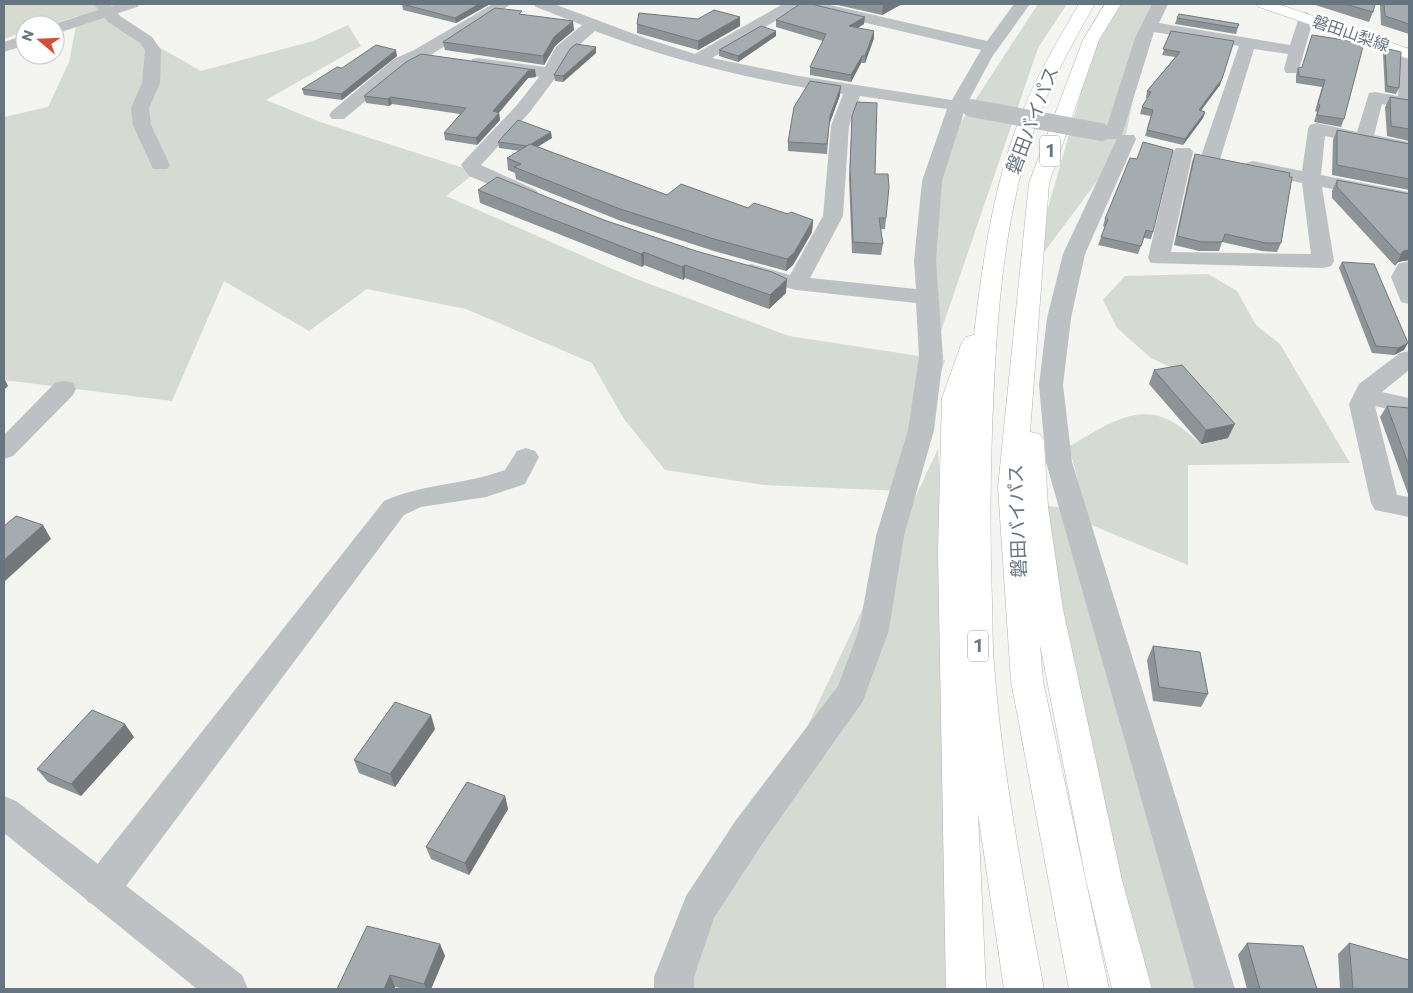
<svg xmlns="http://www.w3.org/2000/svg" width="1413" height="993" viewBox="0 0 1413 993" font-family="Commissioner,'Noto Sans JP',sans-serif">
	<rect width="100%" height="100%" fill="#f4f4f0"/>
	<g fill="#d5dad2">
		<polygon points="4,4 103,4 136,34 201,71 313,41 348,25 361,46 266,100 320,122 476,172 446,196 631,277 789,336 945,360 903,491 764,485 665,470 624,419 592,363 466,309 367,289 309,331 224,281 172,401 4,380 4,117 48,107 69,62 78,16 48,25 25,25 25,32 4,39"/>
		<polygon points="1038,4 1067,4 1038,48 940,334 929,218 957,128"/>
		<polygon points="1114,4 1161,4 1146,32 1124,145 1030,271 1101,23"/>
		<path d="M1208 274 1237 291 1256 325 1280 344 1350 463 1188 465V565L1089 524 1069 446C1100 430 1133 402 1169 420 1180 425 1191 436 1201 444L1179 371 1151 358 1117 328 1103 300 1125 276Z"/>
		<polygon points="938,449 963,890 958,989 657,989 674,977 773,799"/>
		<polygon points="1045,505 1066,509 1176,891 1213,989 1140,989 1066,648"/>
	</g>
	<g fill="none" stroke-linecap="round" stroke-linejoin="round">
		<defs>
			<polygon id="secondary" points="1256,4 1278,4 1409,49 1409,59 1259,7"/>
			<g id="trunk">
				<path d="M1079 4H1095C1075 38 1057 71 1042 108 1002 209 996 324 992 431 990 489 990 546 992 603 993 624 992 644 994 664 1002 773 1024 882 1044 989H1004L978 813 986 989H946L938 551 942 398 962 342 966 337 974 335C983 258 994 180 1024 108 1039 72 1059 38 1079 4Z"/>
				<polygon points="1105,4 1121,4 1099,40 1049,183 1030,432 1040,434 1044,440 1048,507 1063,609 1122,880 1152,989 1112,989 1086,880 1040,644 1043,681 1109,989 1069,989 1011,681 998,487 1029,183 1083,40"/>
			</g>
		</defs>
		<use href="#secondary" stroke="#b0b5b8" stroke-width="1"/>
		<use href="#trunk" stroke="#b0b4b6" stroke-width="1"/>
		<g fill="#bdc1c4" fill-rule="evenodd">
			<polygon points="94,4 110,4 120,16 152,37 161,50 160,83 149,108 151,125 170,165 167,169 153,169 133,125 131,108 142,83 145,50 140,43 108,22"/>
			<polygon points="493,4 511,4 426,58 406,67 344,119 332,119 329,115 332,111 394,59 414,50"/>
			<path d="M533 4H554L645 38 695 54 783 4H826L987 41 1014 4H1030L992 57 968 102 977 104 980 108 977 112H964L942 181 936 261 943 357 934 430 904 536 889 630 863 701 762 844 714 918 694 977V989H654V977L686 896 736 820 838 686 859 630 876 536 908 430 919 357 916 303 796 290 743 276 740 271 743 266 751 264 790 275 823 216 831 126 843 94C757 81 676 62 595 31L569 54 559 73 529 113 481 165 536 190 539 194 536 198 529 200 522 198 469 176 461 165 464 161 517 105 539 77 472 67 470 63 472 59 478 58 545 67 556 47 582 25 536 7ZM801 6 807 9 981 50 952 100 799 76 712 58ZM860 96 947 109 922 181 914 261 916 289 810 278 843 216 849 126Z"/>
			<polygon points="1152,4 1168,4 1159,23 1290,45 1300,14 1306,12 1314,17 1298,73 1286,73 1284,69 1288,54 1254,49 1220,159 1217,163 1203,163 1200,159 1239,46 1154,32 1122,135 1134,135 1136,139 1085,254 1071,318 1063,385 1072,462 1235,989 1195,989 1046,462 1039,385 1047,318 1063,254 1117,139 1106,139 1104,135 1135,38"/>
			<polygon points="1409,47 1409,109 1382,104 1374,135 1409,142 1409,154 1325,136 1321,175 1409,192 1409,204 1322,187 1334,261 1331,266 1323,268 1151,263 1148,258 1173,152 1176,148 1190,148 1193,152 1171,252 1311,254 1302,183 1246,171 1243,167 1246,163 1253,161 1302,171 1308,129 1310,125 1317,123 1357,132 1369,93 1375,92 1398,96 1401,52 1403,48"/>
			<polygon points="1409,261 1409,304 1401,302 1391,277 1398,264"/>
			<polygon points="1409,351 1409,370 1382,392 1409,398 1409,414 1375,406 1397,495 1409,497 1409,517 1375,510 1371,503 1349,404 1359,384 1400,353"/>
			<polygon points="64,381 73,383 76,389 73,395 13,456 4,459 4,435 55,383"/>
			<path d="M526 448 535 451 539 457 525 484 486 497 421 507 404 515 114 902 101 907 88 902 82 889 88 876 384 501C425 483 464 485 505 470L517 451Z"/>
		</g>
		<g fill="#bdc1c4" fill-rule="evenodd">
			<polygon points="117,4 140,4 137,7 55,34 55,25 51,25"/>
			<polygon points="25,35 25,45 4,52 4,42"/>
			<polygon points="4,796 16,801 242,975 248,989 197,989 4,833"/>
		</g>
		<use href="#secondary" fill="#fff" fill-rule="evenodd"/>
		<use href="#trunk" fill="#fff" fill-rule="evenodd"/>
		<polyline stroke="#bdc1c4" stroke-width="18" points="971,108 1101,132"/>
	</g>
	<g fill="#8d9497">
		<polygon points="402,4 490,4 456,23 403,10"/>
		<polygon points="833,4 902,4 882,15"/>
		<polygon points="1312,4 1375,4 1373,12 1369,22"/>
		<polygon points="1380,4 1409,4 1409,34 1381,25"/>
		<polygon points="522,14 574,30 555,46 544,65 445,50 443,42"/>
		<polygon points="1177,18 1239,24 1236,34 1175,24"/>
		<polygon points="776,20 864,24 858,28 874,38 865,63 861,63 851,82 810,75 810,67 823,41 776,27"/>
		<polygon points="637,24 740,26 698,50 637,33"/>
		<polygon points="776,31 776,36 738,62 719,56 719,50"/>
		<polygon points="1171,31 1220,85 1201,111 1205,112 1203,118 1183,145 1145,136 1151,116 1140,114 1142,107 1148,98 1146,98 1147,91 1175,57 1162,55"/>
		<polygon points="1312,35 1344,119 1341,127 1314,122 1317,112 1315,111 1322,87 1296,83 1296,75 1298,68 1302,67"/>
		<polygon points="1385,48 1399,88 1396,94 1385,92 1383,54"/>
		<polygon points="596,53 563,82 555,81 554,75"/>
		<polygon points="397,56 342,100 304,95 302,89 342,68"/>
		<polygon points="535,70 536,77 528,78 499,113 500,120 477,145 445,140 444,133 460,114 392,104 389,106 366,103 364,96"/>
		<polygon points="840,95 829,125 827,154 788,151 788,142"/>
		<polygon points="1390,97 1409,100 1409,141 1387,136 1385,107"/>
		<polygon points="852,116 875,174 886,218 885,229 881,229 883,244 881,255 852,253 849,179"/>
		<polygon points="1337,130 1409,144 1409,190 1332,175 1333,140"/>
		<polygon points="552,138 537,147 667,195 788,214 813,220 812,232 793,265 786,271 714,251 621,221 516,179 515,173 508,170 507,158 520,151 499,148 498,142"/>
		<polygon points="1195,154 1281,243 1277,252 1262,251 1222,242 1219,251 1199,251 1174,245 1192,162"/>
		<polygon points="1337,180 1409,260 1398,262 1395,266 1332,198 1332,191"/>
		<polygon points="478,190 786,293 769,309 685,278 683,280 644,265 642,267 480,203"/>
		<polygon points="1105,219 1153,232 1151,239 1144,238 1138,254 1098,245 1105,227 1103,226"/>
		<polygon points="1342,262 1404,350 1394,355 1372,353 1339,268"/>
		<polygon points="1154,370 1228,438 1201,444 1149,384"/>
		<polygon points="1387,406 1409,408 1409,494 1408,494 1380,417"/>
		<polygon points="1153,646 1208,694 1201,707 1153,701 1147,660"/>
		<polygon points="435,729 395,787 359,773 354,760"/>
		<polygon points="134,737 81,796 48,782 37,769"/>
		<polygon points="505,796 508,809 469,875 431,859 426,847"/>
		<polygon points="1247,943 1317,989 1247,989 1238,955"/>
		<polygon points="1349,943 1409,989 1340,989 1338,954"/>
		<polygon points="440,944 445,956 431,989 405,989 395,987 394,989 337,989"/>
	</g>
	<g fill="#73787b">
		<polygon points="479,4 490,4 456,23 455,18"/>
		<polygon points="883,4 902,4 882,15"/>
		<polygon points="740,17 740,26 698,50 698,41"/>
		<polygon points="865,17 864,24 848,33 849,26"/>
		<polygon points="573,21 574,30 555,46 544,65 543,56 554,37"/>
		<polygon points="776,31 776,36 738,62 738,56"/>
		<polygon points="874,31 874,38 865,63 865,56"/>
		<polygon points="596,47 596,53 563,82 563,76"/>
		<polygon points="396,50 397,56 342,100 341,94"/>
		<polygon points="862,56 861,63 851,82 851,75"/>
		<polygon points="535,70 536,77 528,78 494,118 493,111 528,71"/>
		<polygon points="1222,79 1220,85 1196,116 1199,110"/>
		<polygon points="841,86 840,95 829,125 827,154 830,116"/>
		<polygon points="390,97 392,104 389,106 388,99"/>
		<polygon points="1205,112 1203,118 1183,145 1185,139"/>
		<polygon points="499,113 500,120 477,145 476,138"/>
		<polygon points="551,132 552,138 529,152 528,146"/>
		<polygon points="813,220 812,232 793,265 786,271 787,259"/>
		<polygon points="1409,250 1409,260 1398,262 1395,266 1403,251"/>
		<polygon points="644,252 644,265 642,267 641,254"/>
		<polygon points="685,265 685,278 683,280 682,267"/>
		<polygon points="787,279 786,293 769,309 770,295"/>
		<polygon points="1408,343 1404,350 1394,355 1398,348"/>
		<polygon points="4,378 8,386 4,390"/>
		<polygon points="1235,424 1228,438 1201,444 1206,430"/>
		<polygon points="43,525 51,539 4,582 4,560"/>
		<polygon points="431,715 435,729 395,787 390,774"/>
		<polygon points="125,724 134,737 81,796 71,784"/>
		<polygon points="505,796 508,809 469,875 465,863"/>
		<polygon points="440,944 445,956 431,989 426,989 424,984"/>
		<polygon points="390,975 395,987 394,989 384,989"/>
	</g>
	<g fill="#a4acb0" stroke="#73787b">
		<polygon points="402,4 479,4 455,18"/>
		<polygon points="800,4 811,4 865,17 849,26 874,31 865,56 862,56 851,75 810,67 826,34 776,20"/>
		<polygon points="1345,4 1375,4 1373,12"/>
		<polygon points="1384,4 1409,4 1409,24 1385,16"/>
		<polygon points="495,8 522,11 519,14 573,21 554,37 543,56 443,42"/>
		<polygon points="714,10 740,17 698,41 637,24 639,13 698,19"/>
		<polygon points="1179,14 1239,24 1237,28 1177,18"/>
		<polygon points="761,26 776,31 738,56 719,50"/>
		<polygon points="1171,31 1234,41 1222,79 1199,110 1205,112 1185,139 1147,130 1153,110 1142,107 1151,92 1147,91 1180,52 1163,49"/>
		<polygon points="1312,35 1364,43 1344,119 1317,115 1320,105 1318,104 1325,80 1299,76 1298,68 1302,67"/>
		<polygon points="576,44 596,47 563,76 554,75 570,49"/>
		<polygon points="376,45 396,50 341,94 302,89 337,67 342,68"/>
		<polygon points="1385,48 1401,52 1399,88 1387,86"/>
		<polygon points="421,54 535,70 528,71 493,111 499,113 476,138 444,133 466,108 390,97 388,99 364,96 406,62"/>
		<polygon points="810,81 841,86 830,116 827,144 788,142 794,107"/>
		<polygon points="1390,97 1409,100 1409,129 1391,126"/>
		<polygon points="857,102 877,103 875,174 888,174 889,187 886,218 879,218 883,244 853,242 850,168 852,116"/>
		<polygon points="518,120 551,132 528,146 498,142"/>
		<polygon points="1337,130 1409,144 1409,179 1337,165"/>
		<polygon points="1143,142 1173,150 1153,232 1146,230 1141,246 1101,237 1108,219 1105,219 1130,158 1137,159"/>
		<polygon points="530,144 667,195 681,184 748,208 754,203 788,214 791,212 813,220 794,253 787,259 714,239 620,209 514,167 521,164 507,158"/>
		<polygon points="1195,154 1290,173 1289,177 1292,177 1281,243 1266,243 1225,234 1222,242 1202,242 1177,236"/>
		<polygon points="497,177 604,220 696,251 772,272 787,279 770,295 685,265 682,267 644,252 641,254 478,190"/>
		<polygon points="1337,180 1409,194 1409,250 1403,251 1400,255 1337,187"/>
		<polygon points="1342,262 1374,264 1408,343 1398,348 1376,346"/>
		<polygon points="1182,365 1235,424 1206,430 1154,370"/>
		<polygon points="1387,406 1409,408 1409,466"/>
		<polygon points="16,516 43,525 4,560 4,526"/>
		<polygon points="1153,646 1200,652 1208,694 1159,687"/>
		<polygon points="395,702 431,715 390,774 354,760"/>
		<polygon points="92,710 125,724 71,784 37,769"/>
		<polygon points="467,782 505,796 465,863 426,847"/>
		<polygon points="367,926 440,944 424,984 390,975 384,989 337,989"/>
		<polygon points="1247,943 1303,946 1317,989 1260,989"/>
		<polygon points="1349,943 1409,960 1409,989 1353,989"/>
	</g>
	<g text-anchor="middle" stroke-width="5" stroke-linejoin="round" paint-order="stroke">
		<g font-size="16" fill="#66757f" stroke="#fff">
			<text transform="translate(1351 33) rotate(19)" y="6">磐田山梨線</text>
		</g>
		<g fill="#fff" stroke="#949ea5" stroke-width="1">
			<rect x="1040" y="135.5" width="20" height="31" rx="4"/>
			<rect x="968" y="630.5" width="20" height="31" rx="4"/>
		</g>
		<g font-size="18" font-weight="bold" fill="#66757f">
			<text x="1050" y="157">1</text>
			<text x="978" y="652">1</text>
		</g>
		<g font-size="19" fill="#66757f" stroke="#fff">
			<text transform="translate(1032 120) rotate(-69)" y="7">磐田バイパス</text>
			<text transform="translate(1017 521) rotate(-92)" y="7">磐田バイパス</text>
		</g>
	</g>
	<rect width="1413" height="993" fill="none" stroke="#66757f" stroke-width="10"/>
	<g transform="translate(40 40) rotate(289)"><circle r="24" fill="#ffffff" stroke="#c2c8cc"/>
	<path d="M0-4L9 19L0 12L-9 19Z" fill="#d25033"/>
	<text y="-8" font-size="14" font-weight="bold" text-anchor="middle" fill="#66757f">N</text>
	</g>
</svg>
